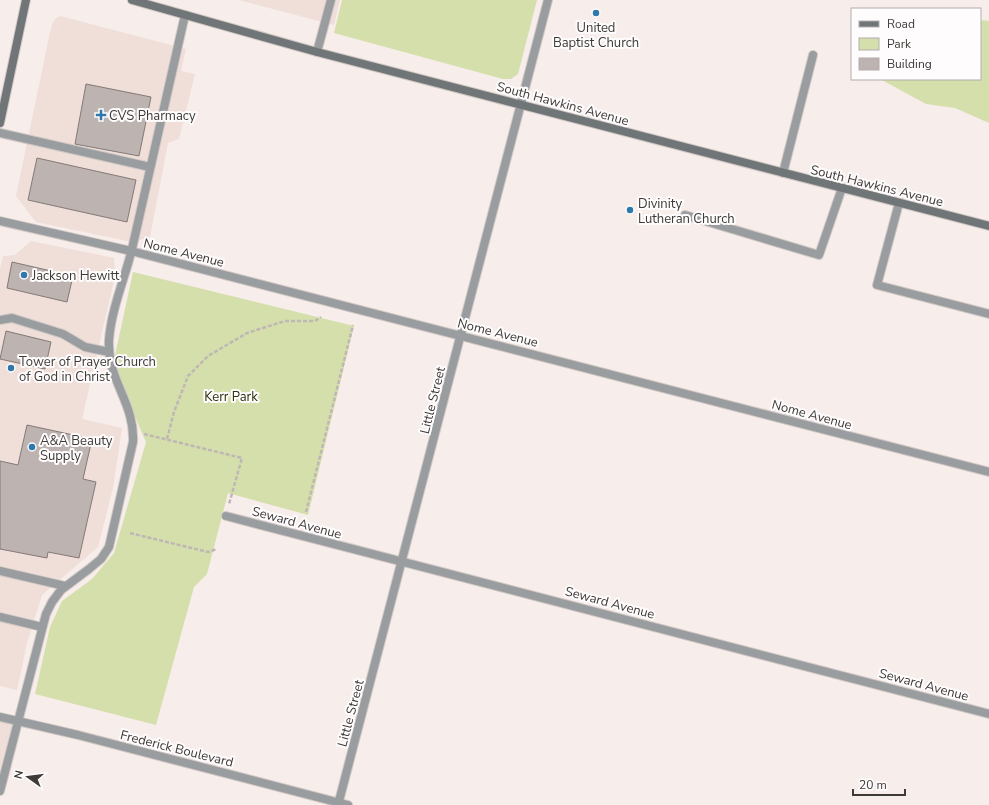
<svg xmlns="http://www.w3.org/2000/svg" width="989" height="805" viewBox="0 0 989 805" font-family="'Nunito Sans',sans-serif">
	<rect width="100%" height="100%" fill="#f7edea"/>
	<g fill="#f0ded8">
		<polygon points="239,0 340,0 334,25"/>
		<polygon points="60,16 186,49 181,71 195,74 179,139 168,143 150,237 132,242 36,222 16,196 49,37 52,25 55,19"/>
		<polygon points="31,241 114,258 115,276 82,419 122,428 113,488 98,547 42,595 27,643 17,690 0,686 0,269 3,256 15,255"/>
		<polygon points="0,717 17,722 0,795"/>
	</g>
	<g fill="#d5dfab">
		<polygon points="342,0 537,0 518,74 511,79 503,79 334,33"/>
		<polygon points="983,20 989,21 989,123 955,108 926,104 880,79 980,79 980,22"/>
		<polygon points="133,272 354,326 308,515 228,493 207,574 194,587 156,725 35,694 50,627 62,601 92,579 114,553 146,442 119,380 114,360"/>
	</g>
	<g fill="#bdb3b1" stroke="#837977">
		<polygon points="86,84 151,97 139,156 75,144"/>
		<polygon points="37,158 136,180 127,222 28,200"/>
		<polygon points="12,262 73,276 67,302 7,288"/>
		<polygon points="6,331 51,342 45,369 0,359"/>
		<polygon points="27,425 92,439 83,479 96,482 79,558 48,552 47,558 0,549 0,461 18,465"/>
	</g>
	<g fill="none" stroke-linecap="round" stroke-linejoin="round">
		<defs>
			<g id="lane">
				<polyline points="317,52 331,0"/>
				<polyline points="0,133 150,167"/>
				<polyline points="783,173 813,55"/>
				<polyline points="899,203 877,285 989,314"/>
				<polyline points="685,215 819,255 842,188"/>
				<polyline points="0,320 12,318 63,334 85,347 109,352"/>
				<polyline points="0,571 65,586"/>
				<polyline points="0,617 42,627"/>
				<path d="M0 791 46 614 52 602 61 590 89 569 101 559 109 547 133 442C135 402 107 381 109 340 111 310 125 278 132 249 149 171 167 93 185 15"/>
			</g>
			<g id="street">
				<polyline points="0,221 131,251 989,472"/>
				<polyline points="226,516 989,714"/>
				<polyline points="0,717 78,735 348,805"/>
				<polyline points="338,805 548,0"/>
			</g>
			<g id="secondary">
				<polyline points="132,0 317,52 989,226"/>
				<polyline points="0,123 26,0"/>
			</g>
		</defs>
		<use href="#lane" stroke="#d2c9c6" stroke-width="10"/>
		<use href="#street" stroke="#d2c9c6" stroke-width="10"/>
		<use href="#secondary" stroke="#d2c9c6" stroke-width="10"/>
		<g stroke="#bfb7b4" stroke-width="2.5" stroke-dasharray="4 2" stroke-linecap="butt">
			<polyline points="144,434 242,458 229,504"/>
			<polyline points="167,439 174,412 188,376 208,356 247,333 285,321 315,321 321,317"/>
			<polyline points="306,512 353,325"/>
			<polyline points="130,533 208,552 217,549"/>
		</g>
		<use href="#lane" stroke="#999d9f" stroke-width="8"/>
		<use href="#street" stroke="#999d9f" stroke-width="8"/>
		<use href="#secondary" stroke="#707678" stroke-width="8"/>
	</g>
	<g fill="#2e78ab" stroke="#fefcfc" stroke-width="1.5">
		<circle cx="596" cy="13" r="4"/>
		<path d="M99 109h4v4h4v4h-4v4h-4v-4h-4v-4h4z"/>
		<circle cx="630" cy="210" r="4"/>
		<circle cx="24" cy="275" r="4"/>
		<circle cx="11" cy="368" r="4"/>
		<circle cx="32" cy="447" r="4"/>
	</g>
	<g text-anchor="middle" stroke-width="4" stroke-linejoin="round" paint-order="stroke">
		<g font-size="13" fill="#3e3a38" stroke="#fefcfc" text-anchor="start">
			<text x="596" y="32" text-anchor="middle">United<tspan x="596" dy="15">Baptist Church</tspan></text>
			<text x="109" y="120">CVS Pharmacy</text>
			<text x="638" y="208">Divinity<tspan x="638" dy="15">Lutheran Church</tspan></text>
			<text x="32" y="280">Jackson Hewitt</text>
			<text x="19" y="366">Tower of Prayer Church<tspan x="19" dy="15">of God in Christ</tspan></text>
			<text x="40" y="445">A&amp;A Beauty<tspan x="40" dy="15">Supply</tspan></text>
		</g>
		<g font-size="13" fill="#3e3a38" stroke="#fefcfc">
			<text transform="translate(563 103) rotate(15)" y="5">South Hawkins Avenue</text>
			<text transform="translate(877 185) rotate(14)" y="5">South Hawkins Avenue</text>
			<text transform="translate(184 252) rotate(14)" y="5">Nome Avenue</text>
			<text transform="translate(498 332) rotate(14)" y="5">Nome Avenue</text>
			<text transform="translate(432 400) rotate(-76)" y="5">Little Street</text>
			<text transform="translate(812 414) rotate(15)" y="5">Nome Avenue</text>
			<text transform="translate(297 522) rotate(15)" y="5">Seward Avenue</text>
			<text transform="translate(610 602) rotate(15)" y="5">Seward Avenue</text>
			<text transform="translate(924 684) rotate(15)" y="5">Seward Avenue</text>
			<text transform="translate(350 713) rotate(-75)" y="5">Little Street</text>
			<text transform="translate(177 748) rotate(14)" y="5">Frederick Boulevard</text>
		</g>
		<g font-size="13" fill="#2c310e" stroke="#fefcfc">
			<text x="231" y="401">Kerr Park</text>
		</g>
	</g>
	<rect x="851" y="8" width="130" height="72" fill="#fefcfc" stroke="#b1aeae"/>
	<rect x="859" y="21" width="20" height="6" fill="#707678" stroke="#b1aeae"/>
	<text x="887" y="28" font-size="12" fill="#3e3a38">Road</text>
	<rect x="859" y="38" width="20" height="12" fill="#d5dfab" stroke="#b1aeae"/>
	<text x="887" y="48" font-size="12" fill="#3e3a38">Park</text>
	<rect x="859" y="58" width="20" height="12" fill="#bdb3b1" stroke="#b1aeae"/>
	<text x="887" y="68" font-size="12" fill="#3e3a38">Building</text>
	<g transform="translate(28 777) rotate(284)" stroke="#fefcfc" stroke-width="3" paint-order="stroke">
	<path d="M0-3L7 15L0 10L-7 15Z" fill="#3e3a38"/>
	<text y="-6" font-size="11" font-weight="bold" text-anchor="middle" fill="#3e3a38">N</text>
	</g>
	<path d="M853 789v6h52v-6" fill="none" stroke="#3e3a38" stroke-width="2"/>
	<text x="859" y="789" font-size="12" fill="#3e3a38" stroke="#fefcfc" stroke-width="3" paint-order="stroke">20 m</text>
</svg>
